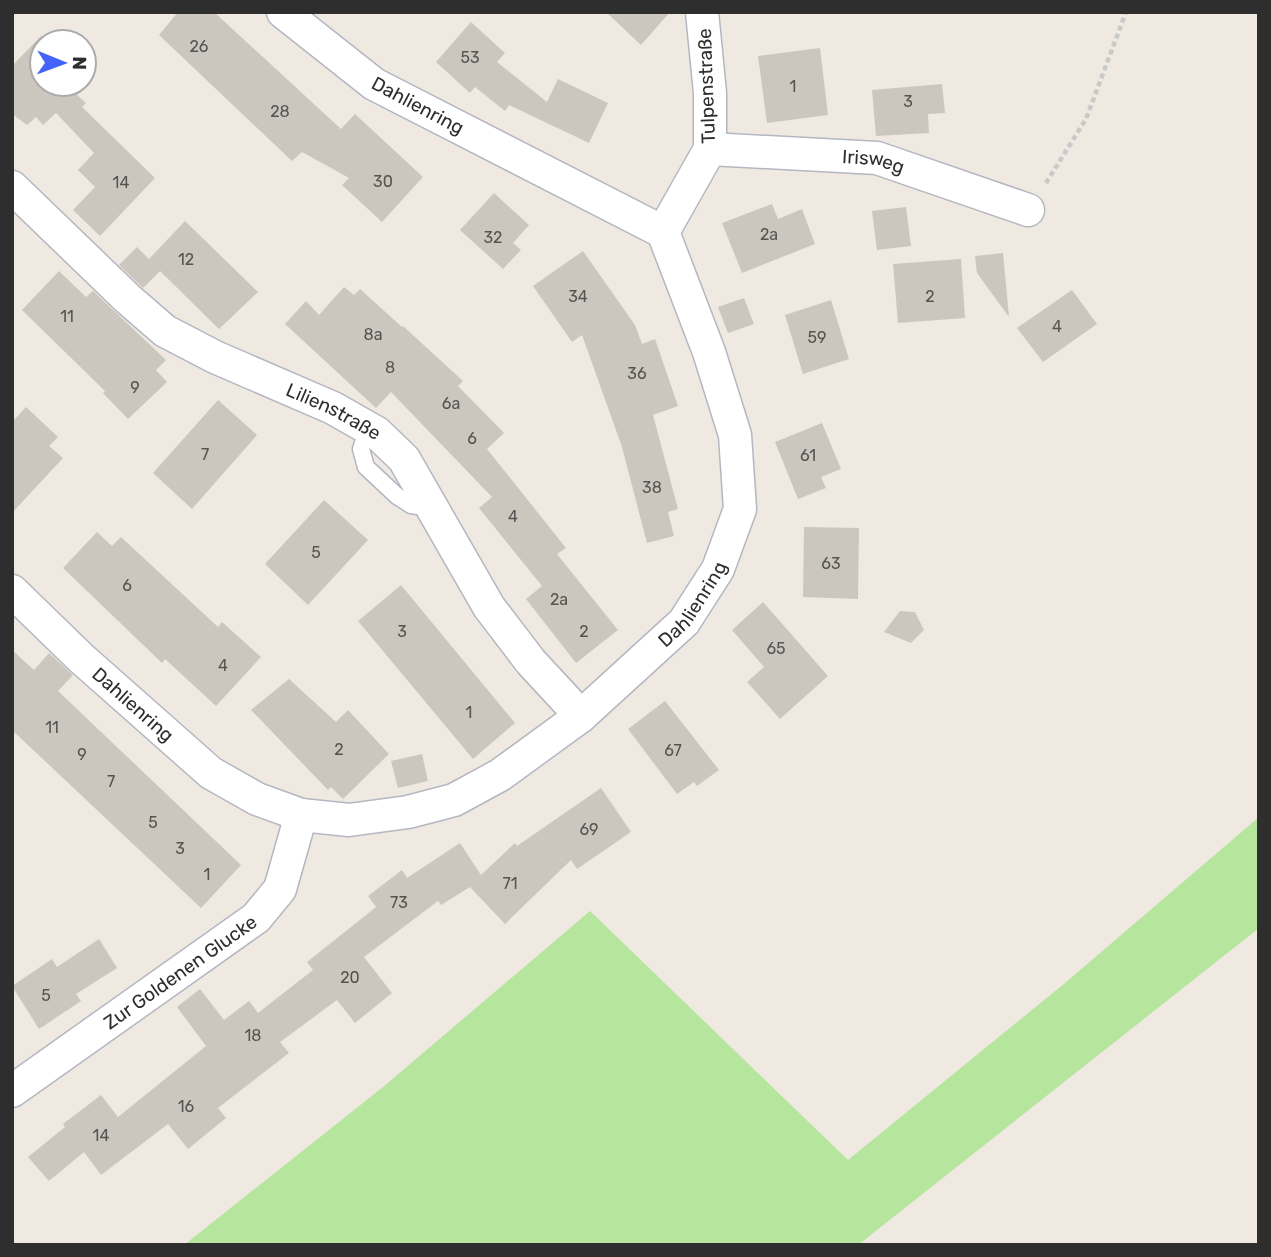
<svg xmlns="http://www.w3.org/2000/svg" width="1271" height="1257" viewBox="0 0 1271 1257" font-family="Rubik,sans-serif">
	<rect width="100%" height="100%" fill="#efe9e1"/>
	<polygon fill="#b6e59e" points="1259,817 1259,928 858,1245 184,1245 383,1087 590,911 848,1160 1065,983"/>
	<g fill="#cbc7bf">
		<polygon points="178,12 214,12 341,129 355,114 423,177 382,222 342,185 349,178 302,152 292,161 159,35"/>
		<polygon points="606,12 670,12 641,45"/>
		<polygon points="471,22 505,53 497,62 547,102 558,79 608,103 589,143 509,105 505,111 475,87 470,93 436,62"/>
		<polygon points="42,35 42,84 90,84 77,95 86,103 82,107 155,178 100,236 73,210 95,187 78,170 94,153 56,113 43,125 36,117 27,125 12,114 12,66"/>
		<polygon points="820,48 828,115 767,123 758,56"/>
		<polygon points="942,84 945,113 928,114 929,133 876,136 872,90"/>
		<polygon points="494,193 529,225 513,243 521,250 503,269 460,230"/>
		<polygon points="772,204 778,219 802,209 815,244 742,273 722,223"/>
		<polygon points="906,207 911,246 877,250 872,211"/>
		<polygon points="185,221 258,292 219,329 160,271 143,288 119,265 137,247 149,259"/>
		<polygon points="583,251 635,325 642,344 655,339 678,406 653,415 678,509 668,512 674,536 647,543 622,447 582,335 572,342 533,286"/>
		<polygon points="1003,253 1009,317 977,273 975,256"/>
		<polygon points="961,259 965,318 898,323 893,264"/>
		<polygon points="59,271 86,297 93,291 166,360 156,370 167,382 128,419 103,393 105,391 22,310"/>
		<polygon points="344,287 354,295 360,289 402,327 403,326 463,381 458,386 504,433 487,449 566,548 557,554 618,630 576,663 526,599 542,586 479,508 492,497 391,392 376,408 285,324 306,301 319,315"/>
		<polygon points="1072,290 1097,324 1043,362 1017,328"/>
		<polygon points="744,298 754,324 728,333 718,307"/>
		<polygon points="831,300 849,359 803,374 785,315"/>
		<polygon points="218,400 257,435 192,509 153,473"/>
		<polygon points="26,407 58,437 49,446 63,458 12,513 12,422"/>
		<polygon points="822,423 841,469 821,477 826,488 798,499 775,442"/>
		<polygon points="324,500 368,540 308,605 265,564"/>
		<polygon points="804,527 859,528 858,599 803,597"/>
		<polygon points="97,532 112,546 121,537 218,627 222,622 261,657 216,706 165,659 162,663 63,568"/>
		<polygon points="401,585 515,723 473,759 358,621"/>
		<polygon points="763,602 828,676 780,719 747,682 764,667 732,630"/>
		<polygon points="900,611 915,612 924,630 911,643 884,632"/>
		<polygon points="12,650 34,670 49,653 73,675 58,691 241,865 201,908 12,730"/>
		<polygon points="289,679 336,722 348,710 389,754 343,799 331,787 328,790 251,710"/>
		<polygon points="665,701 719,770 697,786 694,782 677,794 628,729"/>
		<polygon points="422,754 428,781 398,788 391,761"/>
		<polygon points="601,788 631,832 577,869 571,860 505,924 470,887 441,905 438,901 364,957 392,993 355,1023 337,1000 280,1042 289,1053 218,1108 226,1118 188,1149 168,1124 101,1175 84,1152 49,1181 28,1157 65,1127 63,1124 101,1095 118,1117 206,1046 177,1007 200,989 224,1020 249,1001 258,1013 313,970 307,962 376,907 368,896 402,870 407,878 460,843 481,875 515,843 517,846"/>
		<polygon points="99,939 117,968 76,994 81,1001 39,1029 12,986 52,959 57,967"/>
	</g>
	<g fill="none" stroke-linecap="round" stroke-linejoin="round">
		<defs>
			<polyline id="lane" points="368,428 361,449 366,467 397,496 411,505 431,508"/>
			<g id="street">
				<path id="s1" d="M710 149 877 158 1028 210"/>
				<path id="s2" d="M12 187 128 299 165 331 215 357 333 408 377 433 404 459 489 607 531 662 581 716"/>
				<polyline points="663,232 710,149 710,93 702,12"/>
				<path id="s3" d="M12 591 81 658 211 773 257 799 301 815 349 820 408 812 454 800 500 775 581 716 684 622 718 569 740 509 735 435 709 352 663 232 374 84 283 12"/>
				<path id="s4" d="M12 1091 256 918 280 889 301 815"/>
			</g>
		</defs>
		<use href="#lane" stroke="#b4b7c1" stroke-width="19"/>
		<use href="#street" stroke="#b4b7c1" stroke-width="35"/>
		<polyline stroke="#c9c9c9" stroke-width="4.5" stroke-dasharray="5 3.5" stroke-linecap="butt" points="1046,183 1086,119 1126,12"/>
		<use href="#lane" stroke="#fff" stroke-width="16"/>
		<use href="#street" stroke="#fff" stroke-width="32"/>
	</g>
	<g text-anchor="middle" stroke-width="5" stroke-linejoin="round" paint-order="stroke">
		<g font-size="16" fill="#555452">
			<text x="199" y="52">26</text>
			<text x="470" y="63">53</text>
			<text x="793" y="92">1</text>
			<text x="908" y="107">3</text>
			<text x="280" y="117">28</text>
			<text x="383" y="187">30</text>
			<text x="121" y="188">14</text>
			<text x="769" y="240">2a</text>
			<text x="493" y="243">32</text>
			<text x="186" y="265">12</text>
			<text x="578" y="302">34</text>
			<text x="930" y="302">2</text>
			<text x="67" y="322">11</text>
			<text x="1057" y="332">4</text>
			<text x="373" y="340">8a</text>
			<text x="817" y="343">59</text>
			<text x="390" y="373">8</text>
			<text x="637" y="379">36</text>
			<text x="135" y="393">9</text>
			<text x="451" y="409">6a</text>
			<text x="472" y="444">6</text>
			<text x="205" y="460">7</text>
			<text x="808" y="461">61</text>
			<text x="652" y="493">38</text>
			<text x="513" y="522">4</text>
			<text x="316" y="558">5</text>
			<text x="831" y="569">63</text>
			<text x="127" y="591">6</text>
			<text x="559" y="605">2a</text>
			<text x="402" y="637">3</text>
			<text x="584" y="637">2</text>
			<text x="776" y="654">65</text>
			<text x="223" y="671">4</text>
			<text x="469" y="718">1</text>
			<text x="52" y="733">11</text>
			<text x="339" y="755">2</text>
			<text x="673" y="756">67</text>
			<text x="82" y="760">9</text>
			<text x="111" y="787">7</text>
			<text x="153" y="828">5</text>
			<text x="589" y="835">69</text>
			<text x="180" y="854">3</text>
			<text x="207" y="880">1</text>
			<text x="510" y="889">71</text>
			<text x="399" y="908">73</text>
			<text x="350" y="983">20</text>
			<text x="46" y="1001">5</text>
			<text x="253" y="1041">18</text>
			<text x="186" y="1112">16</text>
			<text x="101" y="1141">14</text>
		</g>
		<g font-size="19" fill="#2e2e2e" stroke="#fff">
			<text transform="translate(706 86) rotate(-92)" y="7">Tulpenstraße</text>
			<text transform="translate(418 105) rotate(28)" y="7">Dahlienring</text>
			<text dy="7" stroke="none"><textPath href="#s1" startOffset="164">Irisweg</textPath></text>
			<text dy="7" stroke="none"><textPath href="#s2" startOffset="397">Lilienstraße</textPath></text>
			<text dy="7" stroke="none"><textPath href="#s3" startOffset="836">Dahlienring</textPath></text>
			<text dy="7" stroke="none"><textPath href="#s3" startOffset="166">Dahlienring</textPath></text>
			<text dy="7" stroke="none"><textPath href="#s4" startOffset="206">Zur Goldenen Glucke</textPath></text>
		</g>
	</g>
	<rect width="1271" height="1257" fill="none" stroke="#2e2e2e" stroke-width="28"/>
	<g transform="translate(63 63) rotate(91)"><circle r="33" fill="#ffffff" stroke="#ababab" stroke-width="2"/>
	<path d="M0-5L12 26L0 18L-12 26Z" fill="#4264fb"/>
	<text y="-10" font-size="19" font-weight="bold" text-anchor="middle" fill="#2e2e2e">N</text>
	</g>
</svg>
